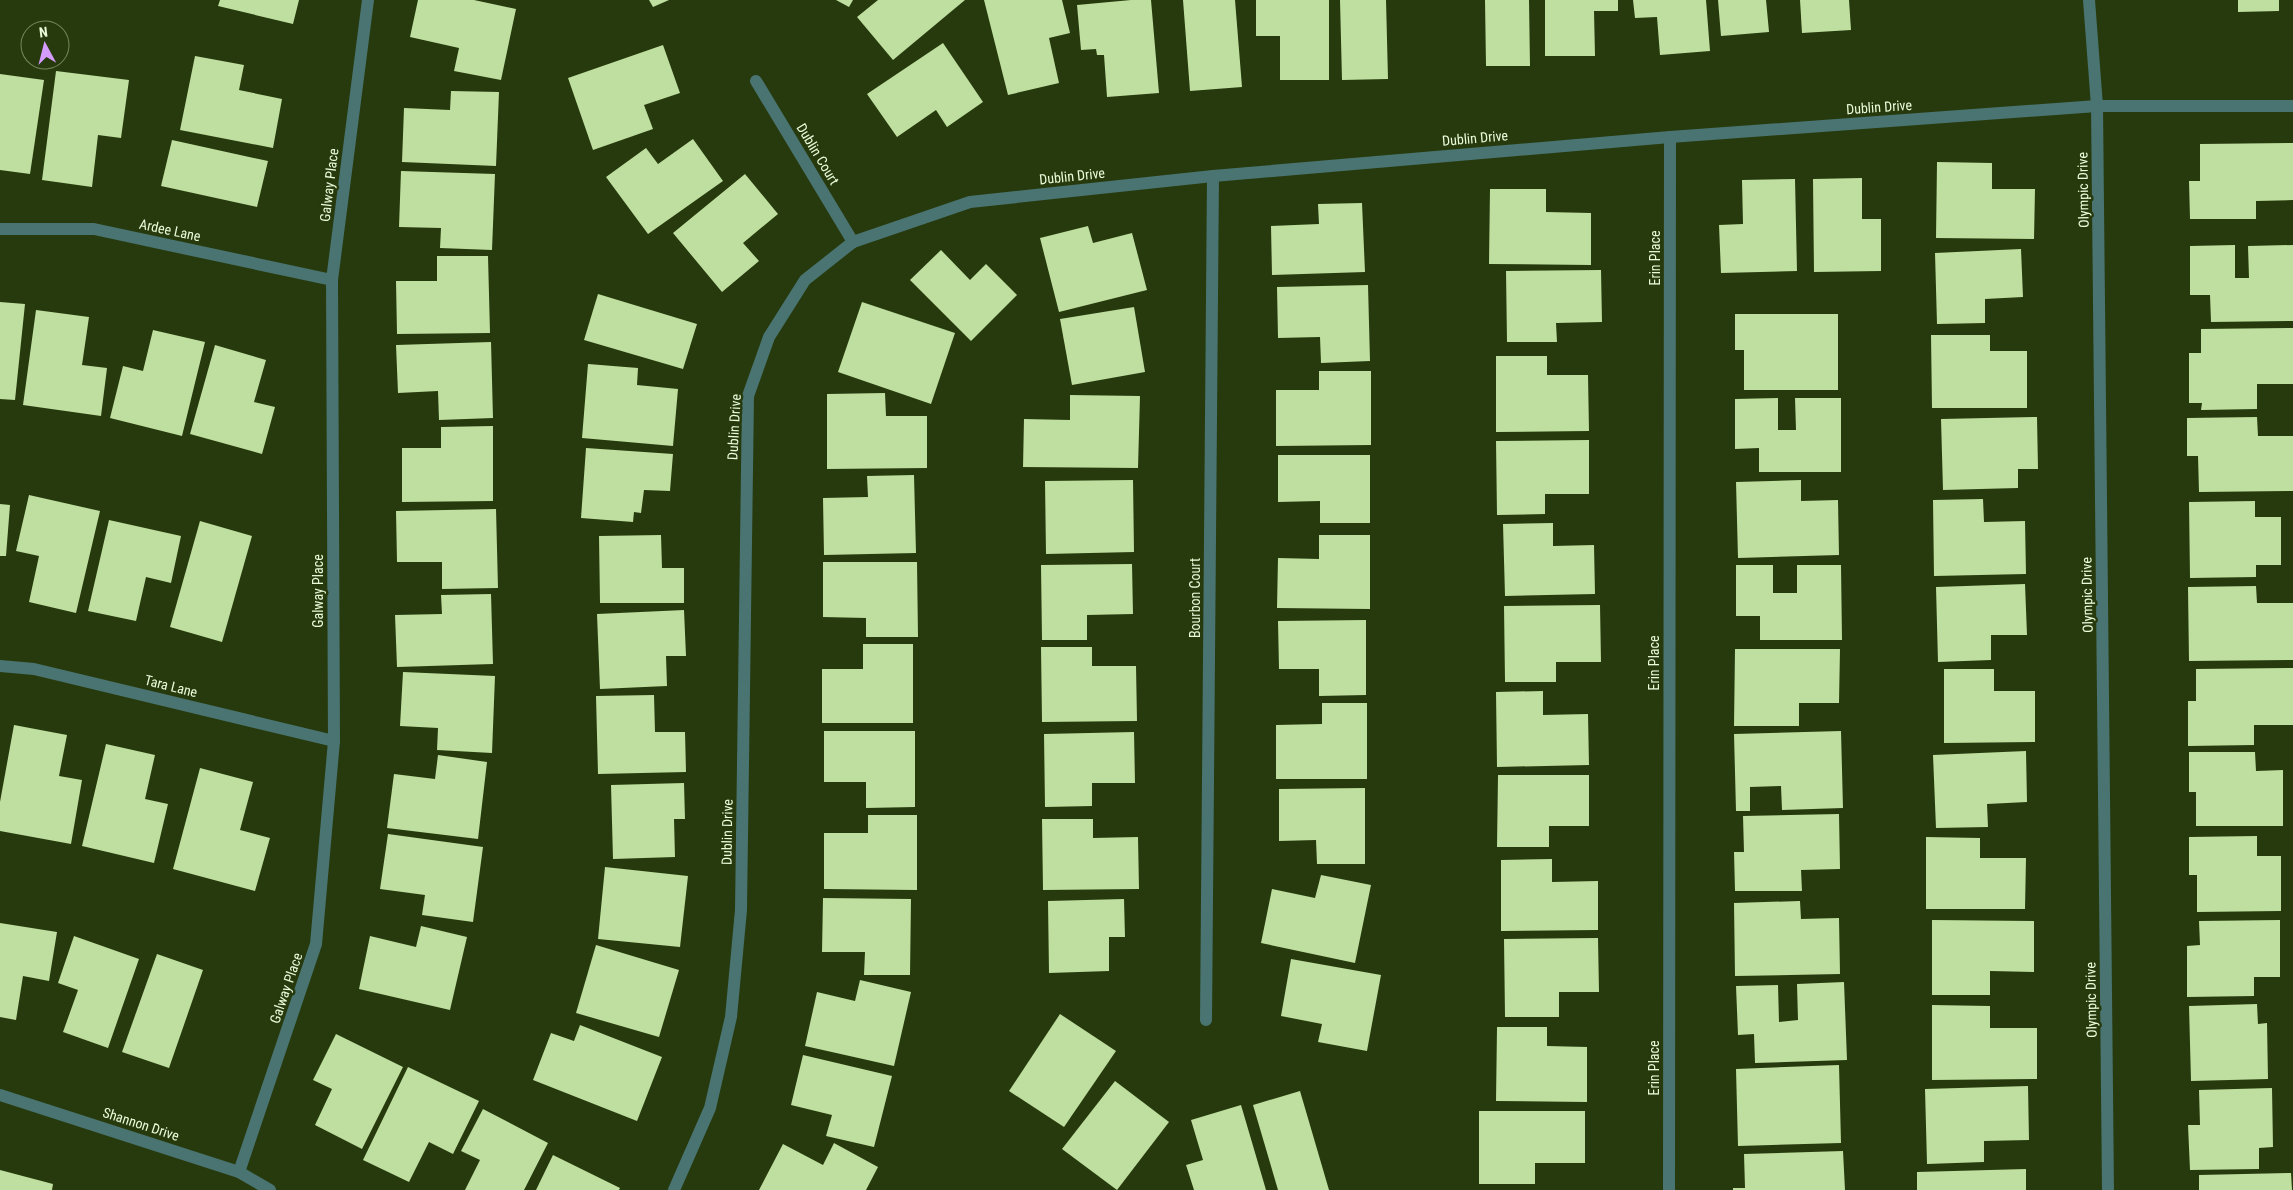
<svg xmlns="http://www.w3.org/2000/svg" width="2293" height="1190" viewBox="0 0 2293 1190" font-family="'Roboto Condensed',sans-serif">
	<rect width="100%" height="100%" fill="#273a0d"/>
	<g fill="#bedf9f">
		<polygon points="220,0 299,0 293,24 218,6"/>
		<polygon points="418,0 474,0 516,9 501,80 454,71 459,48 410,37"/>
		<polygon points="649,0 669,0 653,7"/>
		<polygon points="836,0 853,0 849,7"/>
		<polygon points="878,0 965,0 893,60 857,17"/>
		<polygon points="984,0 1062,0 1070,33 1049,38 1059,83 1008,95"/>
		<polygon points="1131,0 1151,0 1159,93 1107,97 1104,55 1097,55 1096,49 1081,50 1077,5"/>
		<polygon points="1183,0 1235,0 1242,87 1190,91"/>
		<polygon points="1256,0 1329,0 1329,80 1280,80 1280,36 1256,36"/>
		<polygon points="1340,0 1386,0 1388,79 1342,80"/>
		<polygon points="1485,0 1529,0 1530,66 1486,66"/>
		<polygon points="1545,0 1618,0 1618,11 1594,11 1595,56 1545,56"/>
		<polygon points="1633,0 1706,0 1710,51 1660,55 1657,17 1635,18"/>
		<polygon points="1718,0 1766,0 1769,32 1721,36"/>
		<polygon points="1800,0 1849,0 1851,30 1802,33"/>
		<polygon points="2238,0 2279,0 2279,11 2238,12"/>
		<polygon points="943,43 983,102 947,127 936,110 897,137 867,94"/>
		<polygon points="663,45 680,93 644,105 653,129 593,150 568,78"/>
		<polygon points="195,56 244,65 239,90 282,99 273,148 180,130"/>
		<polygon points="56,71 129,80 121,138 98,135 92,187 42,180"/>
		<polygon points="0,74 44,80 30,174 0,170"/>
		<polygon points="451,91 499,92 496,166 402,162 404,108 450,110"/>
		<polygon points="693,139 723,181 648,234 606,177 646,148 658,164"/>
		<polygon points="172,140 268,161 257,207 161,186"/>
		<polygon points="2293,143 2293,200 2256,201 2256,219 2190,219 2189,181 2200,181 2200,144"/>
		<polygon points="1937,162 1992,163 1992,189 2035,189 2034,239 1936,238"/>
		<polygon points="401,171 495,174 492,250 440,248 441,228 399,227"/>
		<polygon points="745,174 778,214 743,243 759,261 722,292 673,233"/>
		<polygon points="1862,178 1862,219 1881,219 1881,271 1814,272 1813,179"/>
		<polygon points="1795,179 1797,271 1721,273 1719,225 1743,224 1742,180"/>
		<polygon points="1490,189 1546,189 1546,212 1591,213 1591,265 1489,264"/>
		<polygon points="1362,203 1365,272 1272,275 1271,226 1319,224 1318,204"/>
		<polygon points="1088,226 1093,243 1132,233 1147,290 1059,312 1040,238"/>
		<polygon points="2235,245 2235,278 2249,278 2248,246 2293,245 2293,321 2211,322 2210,295 2190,295 2190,246"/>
		<polygon points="2021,249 2023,297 1985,299 1985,323 1937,324 1935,253"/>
		<polygon points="941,250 970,280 986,264 1017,295 971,341 910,280"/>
		<polygon points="437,256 488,256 490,333 397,334 396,281 437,281"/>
		<polygon points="1601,270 1602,322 1556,323 1557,342 1507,342 1506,271"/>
		<polygon points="1368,285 1370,361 1321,363 1320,337 1278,338 1277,287"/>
		<polygon points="598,294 697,324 683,369 584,340"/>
		<polygon points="0,302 25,304 15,400 0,399"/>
		<polygon points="862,302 955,333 931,404 838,372"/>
		<polygon points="1134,307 1145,372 1072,385 1060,319"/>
		<polygon points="36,310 89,317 82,365 107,368 101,416 23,405"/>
		<polygon points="1735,314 1838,314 1838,390 1744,390 1744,350 1735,350"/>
		<polygon points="2293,328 2293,384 2257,384 2257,409 2201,410 2202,403 2189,403 2189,353 2201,353 2201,329"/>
		<polygon points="153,330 205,342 182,436 110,418 123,366 143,371"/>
		<polygon points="1931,335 1990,335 1990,351 2027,351 2027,408 1932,408"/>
		<polygon points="491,342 493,418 439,420 438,391 398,393 396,345"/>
		<polygon points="215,345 266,360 254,402 275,407 262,454 190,434"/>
		<polygon points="1496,356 1547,356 1547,375 1588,375 1589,431 1496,432"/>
		<polygon points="588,364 638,368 637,385 678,389 673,446 582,438"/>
		<polygon points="1319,371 1371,371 1371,445 1276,446 1276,390 1319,390"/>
		<polygon points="885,393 886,416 927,416 927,468 827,469 827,394"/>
		<polygon points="1070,395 1140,396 1138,468 1023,467 1024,419 1070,420"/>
		<polygon points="1778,398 1778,430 1796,430 1795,398 1841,398 1841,472 1759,472 1759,448 1735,449 1735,399"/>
		<polygon points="2037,417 2038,469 2018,469 2018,488 1943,490 1941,419"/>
		<polygon points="2257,417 2258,436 2293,436 2293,491 2199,492 2198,456 2187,456 2187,418"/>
		<polygon points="493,426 493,501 402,502 402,448 441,448 441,427"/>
		<polygon points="1589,440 1589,494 1545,494 1545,514 1497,515 1496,441"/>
		<polygon points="586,448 673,454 670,491 644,490 641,513 634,512 633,522 581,518"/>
		<polygon points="1278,455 1370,455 1370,523 1320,523 1320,501 1278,502"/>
		<polygon points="914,475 916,553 824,555 823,498 868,497 867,476"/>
		<polygon points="1133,480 1134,552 1046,554 1045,481"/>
		<polygon points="1801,480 1801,501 1838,500 1839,555 1738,558 1736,482"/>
		<polygon points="29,495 100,511 76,613 29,602 39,556 16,551"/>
		<polygon points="1983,499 1984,522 2025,521 2026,574 1934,576 1933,500"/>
		<polygon points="2255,501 2255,517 2281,517 2281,565 2256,565 2256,577 2190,578 2189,502"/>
		<polygon points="0,504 10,505 6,556 0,556"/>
		<polygon points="496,509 498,588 442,589 442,562 397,562 396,511"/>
		<polygon points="109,520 181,536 171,583 146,577 136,621 88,611"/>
		<polygon points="200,521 252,536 222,642 170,627"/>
		<polygon points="1553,523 1553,546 1594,545 1595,594 1505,596 1503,524"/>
		<polygon points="661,535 662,568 684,568 684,603 600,603 599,536"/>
		<polygon points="1319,535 1370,535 1370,609 1277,608 1278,558 1319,559"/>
		<polygon points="823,562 917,562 918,637 866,637 866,618 823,617"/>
		<polygon points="1132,564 1133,614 1087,615 1087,640 1042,640 1041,565"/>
		<polygon points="1736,565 1773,565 1773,593 1797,593 1797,565 1841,565 1842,640 1760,640 1760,616 1736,616"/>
		<polygon points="2025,584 2027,635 1991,635 1991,660 1938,662 1936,587"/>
		<polygon points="2256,586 2257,603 2293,603 2293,660 2189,661 2188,587"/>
		<polygon points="491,594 493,664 397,667 395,615 442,614 441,595"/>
		<polygon points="1600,605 1601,662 1556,662 1556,682 1505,682 1504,606"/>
		<polygon points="684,610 686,656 666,656 667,686 600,689 597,614"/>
		<polygon points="1366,620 1366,695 1319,696 1319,669 1279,669 1278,621"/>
		<polygon points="863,644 913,644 913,723 822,723 822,669 863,669"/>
		<polygon points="1041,647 1092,647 1092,666 1136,666 1137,721 1042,722"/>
		<polygon points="1735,649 1840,649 1839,703 1799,703 1799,726 1734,726"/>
		<polygon points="2293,668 2293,725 2254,725 2254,745 2188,746 2188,701 2196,701 2196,669"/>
		<polygon points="1944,669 1994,669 1994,691 2035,691 2035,742 1944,743"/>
		<polygon points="403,672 495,676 492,753 437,750 438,728 400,726"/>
		<polygon points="1543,691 1543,715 1588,714 1589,765 1497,767 1496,692"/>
		<polygon points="654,695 655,732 685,732 686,772 598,774 596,696"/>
		<polygon points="1322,703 1367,703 1367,779 1276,779 1276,725 1322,724"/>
		<polygon points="14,725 67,735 59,776 82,780 71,844 0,831 0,802"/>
		<polygon points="824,731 915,731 915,807 866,808 866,782 824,782"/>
		<polygon points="1841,731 1843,808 1782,810 1781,786 1750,787 1750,811 1736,811 1734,734"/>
		<polygon points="1134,732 1135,783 1092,783 1092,806 1045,807 1044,734"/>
		<polygon points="106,744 155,755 145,799 168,804 154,863 82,846"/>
		<polygon points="2026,751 2027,802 1987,804 1988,827 1936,828 1933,755"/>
		<polygon points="2189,752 2255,752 2256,771 2283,770 2283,826 2196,826 2196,792 2189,792"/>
		<polygon points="438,755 487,762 478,839 387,828 394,774 435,779"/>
		<polygon points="200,768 253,782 240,830 270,838 255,891 173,869"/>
		<polygon points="1498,775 1589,775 1589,826 1549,826 1549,847 1497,847"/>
		<polygon points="684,783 685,819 674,819 675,857 613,859 611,785"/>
		<polygon points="1365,788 1365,864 1317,864 1316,840 1279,841 1279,789"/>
		<polygon points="1839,814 1840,869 1801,870 1802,891 1735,891 1734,852 1744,852 1743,816"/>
		<polygon points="868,815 917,815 917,890 824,889 824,833 868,833"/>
		<polygon points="1042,819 1093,819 1093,838 1138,837 1139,889 1043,890"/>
		<polygon points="388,834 483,847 473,922 422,915 425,895 380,889"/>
		<polygon points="2257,836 2257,856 2281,856 2281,911 2197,912 2197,875 2189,875 2189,837"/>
		<polygon points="1926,837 1980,838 1980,858 2026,858 2025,909 1926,909"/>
		<polygon points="1552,859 1552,882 1598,881 1598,930 1501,931 1501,860"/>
		<polygon points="605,867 688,876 680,947 598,939"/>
		<polygon points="1321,875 1371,885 1355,963 1261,943 1272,889 1315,898"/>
		<polygon points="823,898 911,899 910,975 864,975 865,952 822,952"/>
		<polygon points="1124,899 1125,937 1109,937 1109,971 1049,973 1048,901"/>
		<polygon points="1800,901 1801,919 1839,918 1840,974 1735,976 1734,903"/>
		<polygon points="1932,920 2034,921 2034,972 1990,971 1990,995 1932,995"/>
		<polygon points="2280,920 2280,977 2254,977 2254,996 2187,997 2187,946 2200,945 2199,921"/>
		<polygon points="0,923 57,932 49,981 23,976 16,1020 0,1017"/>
		<polygon points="421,926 467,937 450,1010 359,989 370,936 416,947"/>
		<polygon points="74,936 139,959 108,1048 63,1032 78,990 58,983"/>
		<polygon points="1598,938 1599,992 1559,992 1559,1017 1505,1017 1504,939"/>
		<polygon points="596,945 679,970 659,1037 576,1013"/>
		<polygon points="157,954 203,970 169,1068 122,1052"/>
		<polygon points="1291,959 1381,975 1367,1051 1318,1042 1322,1024 1281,1016"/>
		<polygon points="860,980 911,992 894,1066 805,1046 817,992 855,1001"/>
		<polygon points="1844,982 1847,1060 1755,1063 1754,1034 1738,1035 1736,986 1778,985 1779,1022 1798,1020 1797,984"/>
		<polygon points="2257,1004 2258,1024 2267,1023 2268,1079 2191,1081 2189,1006"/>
		<polygon points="1932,1005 1990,1006 1990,1028 2037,1028 2037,1079 1932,1080"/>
		<polygon points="1060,1014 1116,1051 1064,1127 1009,1091"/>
		<polygon points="580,1025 662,1057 637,1121 533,1080 551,1033 574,1041"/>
		<polygon points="1497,1027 1547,1027 1547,1046 1587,1047 1587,1102 1496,1101"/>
		<polygon points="336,1034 403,1067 362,1149 315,1125 332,1089 313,1080"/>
		<polygon points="803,1055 892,1076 874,1147 826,1136 832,1115 791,1105"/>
		<polygon points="1839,1065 1841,1143 1738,1146 1736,1069"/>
		<polygon points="408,1067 479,1101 453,1154 429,1142 409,1182 363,1160"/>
		<polygon points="1115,1081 1169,1122 1117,1190 1062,1149"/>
		<polygon points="2028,1086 2029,1140 1984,1141 1984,1162 1927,1164 1925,1089"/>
		<polygon points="2272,1088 2273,1147 2259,1148 2259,1169 2190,1170 2188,1125 2200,1125 2199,1090"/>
		<polygon points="1300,1091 1329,1190 1278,1190 1253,1105"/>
		<polygon points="1241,1105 1266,1190 1194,1190 1186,1165 1203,1160 1191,1120"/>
		<polygon points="483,1109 548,1143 524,1190 465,1190 480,1160 461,1151"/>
		<polygon points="1479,1111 1585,1111 1585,1163 1535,1163 1535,1184 1479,1184"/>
		<polygon points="834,1143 878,1167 866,1190 759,1190 783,1144 823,1165"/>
		<polygon points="1843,1151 1845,1190 1733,1190 1733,1188 1745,1188 1744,1154"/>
		<polygon points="553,1155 620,1188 619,1190 536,1190"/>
		<polygon points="2026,1169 2026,1190 1917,1190 1917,1172"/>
		<polygon points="0,1170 53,1184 52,1190 0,1190"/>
		<polygon points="2291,1173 2292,1190 2199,1190 2199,1175"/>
	</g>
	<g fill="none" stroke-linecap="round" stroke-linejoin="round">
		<g stroke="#497471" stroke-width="12">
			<polyline points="2089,0 2097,106 2108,1190"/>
			<polyline points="756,81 853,242"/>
			<polyline points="0,229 94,229 332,280"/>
			<polyline points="0,666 34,669 334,741"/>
			<polyline points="1206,1020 1213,176"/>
			<polyline points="0,1095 239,1172 270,1190"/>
			<polyline points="239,1172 316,944 334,741 332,280 368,0"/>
			<polyline points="674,1190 710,1108 731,1017 741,910 748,396 769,337 805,280 853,242 970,202 1213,176 1670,137 2097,106 2293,106"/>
			<polyline points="1669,1190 1670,137"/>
		</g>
	</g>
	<g text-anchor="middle" stroke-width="5" stroke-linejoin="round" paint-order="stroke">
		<g font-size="14" fill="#eafbda" stroke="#273a0d">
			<text transform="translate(1879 107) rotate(-4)" y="5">Dublin Drive</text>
			<text transform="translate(1475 138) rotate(-5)" y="5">Dublin Drive</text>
			<text transform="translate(818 154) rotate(59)" y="5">Dublin Court</text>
			<text transform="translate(1072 176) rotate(-6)" y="5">Dublin Drive</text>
			<text transform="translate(329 185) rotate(-83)" y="5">Galway Place</text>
			<text transform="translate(2083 190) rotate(-91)" y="5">Olympic Drive</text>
			<text transform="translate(170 230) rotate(12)" y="5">Ardee Lane</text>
			<text transform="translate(1655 258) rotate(-90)" y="5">Erin Place</text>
			<text transform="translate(734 427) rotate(-87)" y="5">Dublin Drive</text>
			<text transform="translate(318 591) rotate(-90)" y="5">Galway Place</text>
			<text transform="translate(2087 595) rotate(-91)" y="5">Olympic Drive</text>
			<text transform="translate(1195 598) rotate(-90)" y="5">Bourbon Court</text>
			<text transform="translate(1654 663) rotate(-90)" y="5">Erin Place</text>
			<text transform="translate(171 686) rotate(14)" y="5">Tara Lane</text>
			<text transform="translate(727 832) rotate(-89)" y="5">Dublin Drive</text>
			<text transform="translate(286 988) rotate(-71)" y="5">Galway Place</text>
			<text transform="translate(2091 1000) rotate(-91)" y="5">Olympic Drive</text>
			<text transform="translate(1654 1068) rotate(-90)" y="5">Erin Place</text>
			<text transform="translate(141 1124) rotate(18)" y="5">Shannon Drive</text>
		</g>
	</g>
	<g transform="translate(45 45) rotate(353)"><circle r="24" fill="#273a0d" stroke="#75875f"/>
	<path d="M0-4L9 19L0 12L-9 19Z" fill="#d49cfc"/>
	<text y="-8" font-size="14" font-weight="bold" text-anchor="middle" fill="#eafbda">N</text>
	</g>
</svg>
